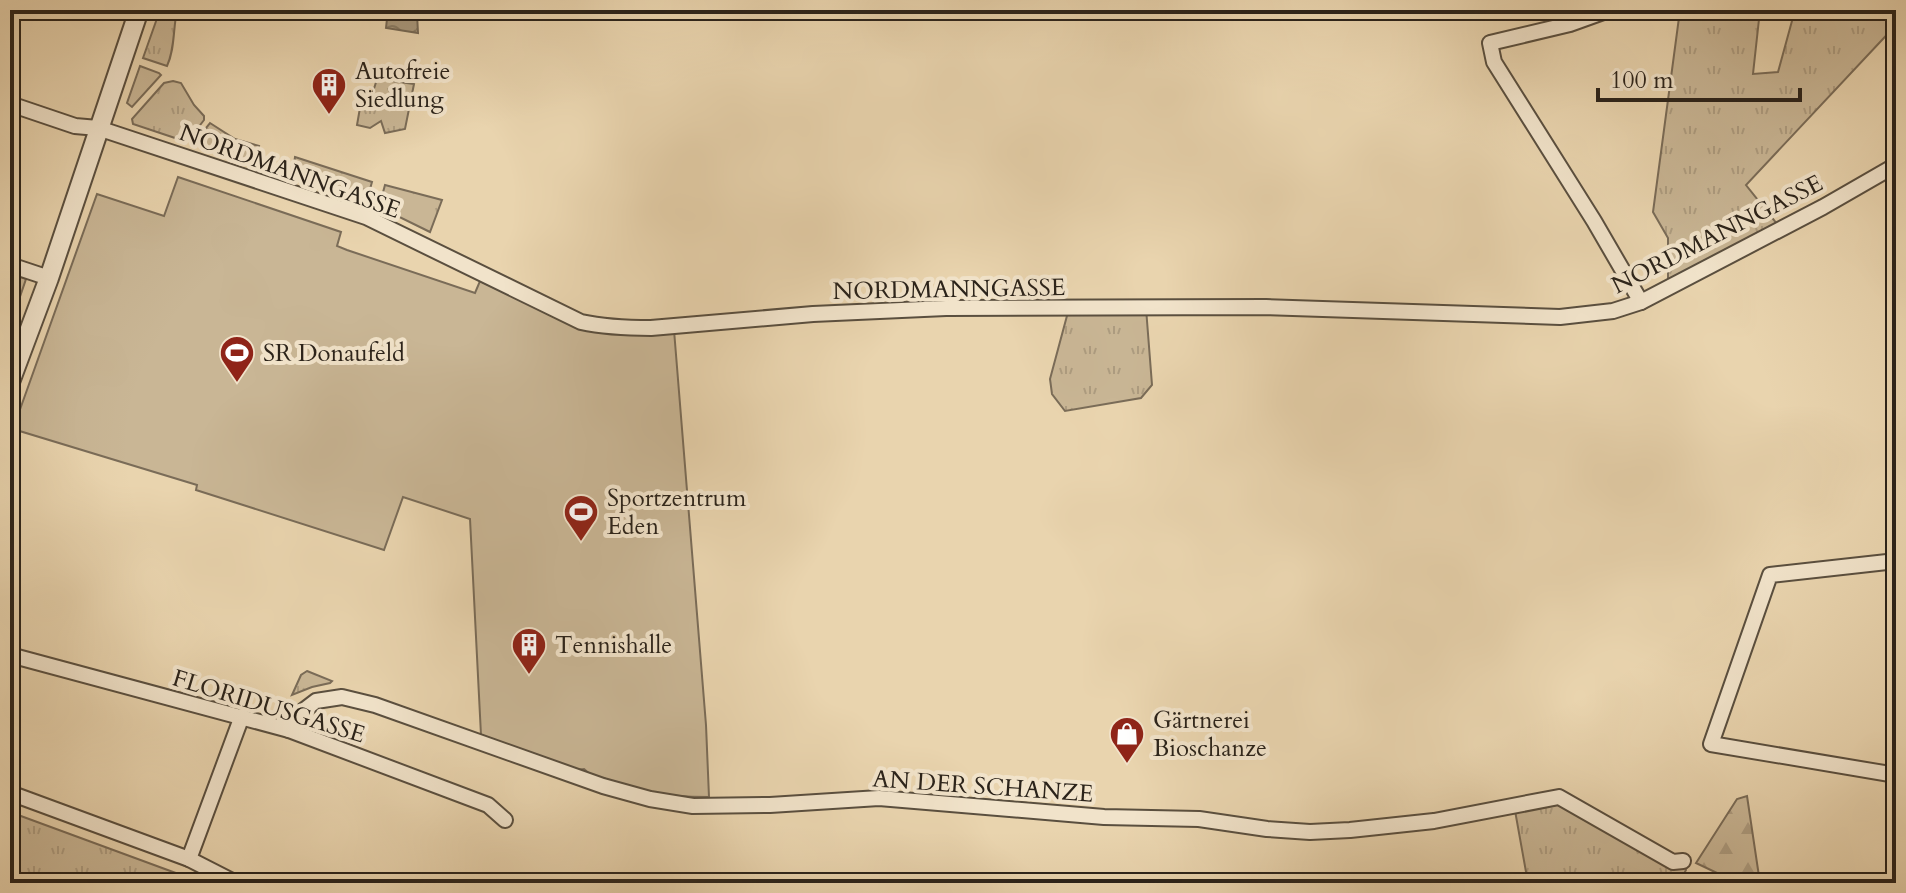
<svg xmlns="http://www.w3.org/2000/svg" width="1906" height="893" viewBox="0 0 1906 893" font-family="Cardo,serif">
	<defs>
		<pattern id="grass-tufts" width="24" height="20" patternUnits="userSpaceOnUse" patternTransform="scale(2)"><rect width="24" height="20" fill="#c9b695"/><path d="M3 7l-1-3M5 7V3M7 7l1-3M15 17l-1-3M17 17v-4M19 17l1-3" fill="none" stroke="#ad9c80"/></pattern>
		<pattern id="forest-firs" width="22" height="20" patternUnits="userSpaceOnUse" patternTransform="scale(2)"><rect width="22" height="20" fill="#c9b695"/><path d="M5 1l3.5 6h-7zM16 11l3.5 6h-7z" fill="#ad9c80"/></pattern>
		<pattern id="water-waves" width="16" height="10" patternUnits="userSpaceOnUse" patternTransform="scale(2)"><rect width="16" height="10" fill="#a8987c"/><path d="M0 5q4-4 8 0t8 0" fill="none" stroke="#897c65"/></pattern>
	</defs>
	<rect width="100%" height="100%" fill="#e9d4ae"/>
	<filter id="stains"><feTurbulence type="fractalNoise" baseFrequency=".0025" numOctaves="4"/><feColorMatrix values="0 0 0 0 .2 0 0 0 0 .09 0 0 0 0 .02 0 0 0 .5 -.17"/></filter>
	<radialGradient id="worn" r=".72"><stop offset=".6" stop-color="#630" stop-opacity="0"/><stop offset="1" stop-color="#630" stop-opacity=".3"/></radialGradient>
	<g fill="url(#grass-tufts)" stroke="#7a6c58" stroke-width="2">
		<path d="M160 10H177C173 29 175 49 167 66L143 58Z"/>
		<polygon points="1680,10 1760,10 1753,74 1778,72 1795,10 1896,10 1896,25 1746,185 1777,224 1668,282 1668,238 1653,212"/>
		<polygon points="140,66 159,73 161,75 132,107 127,103"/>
		<polygon points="377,79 414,84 405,129 385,133 381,121 370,128 357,125 361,102 372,95"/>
		<polygon points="173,81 181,83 194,105 204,116 204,120 187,142 133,124 132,119 164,83"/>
		<polygon points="210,123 235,139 259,146 253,165 197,145 197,139"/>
		<polygon points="295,157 372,182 366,203 292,178"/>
		<polygon points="385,185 442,200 430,232 379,207"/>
		<polygon points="10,273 26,279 10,326"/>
		<polygon points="1146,308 1152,385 1141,398 1065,411 1052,394 1050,379 1068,312"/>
		<polygon points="307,671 332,681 330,683 312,687 292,695 301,675"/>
		<polygon points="1559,797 1683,861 1686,870 1679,883 1528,883 1514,805"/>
		<polygon points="10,812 203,883 10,883"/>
	</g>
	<polygon fill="url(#forest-firs)" stroke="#7a6c58" stroke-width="2" points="1747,796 1760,883 1738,883 1696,863 1737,799"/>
	<path fill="#c9b695" stroke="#7a6c58" stroke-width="2" d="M178 177 341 232 337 246 347 250 475 293 480 281 581 329 628 334 674 330 706 725 709 797C677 797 607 793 584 769L576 770 481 735 470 519 403 497 384 550 196 490 197 485 13 429 97 194 164 216Z"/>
	<polygon fill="url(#water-waves)" stroke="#766955" stroke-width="2" points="388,10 412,10 417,14 418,33 386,28"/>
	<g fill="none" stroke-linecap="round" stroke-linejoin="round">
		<defs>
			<g id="minor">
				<polyline points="1609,10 1570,24 1490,43 1494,62 1594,221 1641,302"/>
				<path d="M10 104 75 126 98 128 366 217 581 322C604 327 627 328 651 328L813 314 946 308 1266 307 1560 317 1613 311 1641 302 1823 207 1896 165"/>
				<polyline points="10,265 49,278"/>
				<polyline points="1896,561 1770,575 1711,744 1896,775"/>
				<polyline points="10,655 289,730 488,805 505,820"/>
				<polyline points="289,730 299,714 316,701 342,697 375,705 603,786 650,799 693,806 770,805 879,798 1104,817 1199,819 1267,829 1310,832 1350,830 1434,821 1559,797 1673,862 1683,861"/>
				<polyline points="10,793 189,859 236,883"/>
				<polyline points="189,859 242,716"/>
			</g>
			<polyline id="tertiary" points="10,382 49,278 139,10"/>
		</defs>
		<use href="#minor" stroke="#5a4f3f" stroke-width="18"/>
		<use href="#tertiary" stroke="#5a4f3f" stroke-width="22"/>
		<use href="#minor" stroke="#f1e3ca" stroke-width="14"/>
		<use href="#tertiary" stroke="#f1e3ca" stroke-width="18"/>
	</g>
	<defs>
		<symbol id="building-pin" viewBox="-11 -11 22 30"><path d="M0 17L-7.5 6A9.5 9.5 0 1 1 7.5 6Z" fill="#8f2418" stroke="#f1e3ca"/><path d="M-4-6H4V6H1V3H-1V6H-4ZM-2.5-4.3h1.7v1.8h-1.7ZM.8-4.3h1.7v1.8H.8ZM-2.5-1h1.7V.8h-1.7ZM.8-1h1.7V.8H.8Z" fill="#fff"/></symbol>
		<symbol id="stadium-pin" viewBox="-11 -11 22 30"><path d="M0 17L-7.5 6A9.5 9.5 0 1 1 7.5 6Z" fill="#8f2418" stroke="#f1e3ca"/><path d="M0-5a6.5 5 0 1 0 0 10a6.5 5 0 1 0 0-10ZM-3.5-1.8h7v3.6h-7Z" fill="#fff"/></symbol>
		<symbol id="shop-pin" viewBox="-11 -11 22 30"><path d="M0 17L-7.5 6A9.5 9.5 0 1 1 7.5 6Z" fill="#8f2418" stroke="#f1e3ca"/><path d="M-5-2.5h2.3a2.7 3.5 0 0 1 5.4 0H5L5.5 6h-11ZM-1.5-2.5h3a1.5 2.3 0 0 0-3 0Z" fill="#fff"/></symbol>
	</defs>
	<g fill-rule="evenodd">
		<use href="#building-pin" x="309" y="65" width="40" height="54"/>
		<use href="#stadium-pin" x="217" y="333" width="40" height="54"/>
		<use href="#stadium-pin" x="561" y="492" width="40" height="54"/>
		<use href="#building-pin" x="509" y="625" width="40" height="54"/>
		<use href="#shop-pin" x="1107" y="714" width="40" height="54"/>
	</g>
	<g text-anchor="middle" stroke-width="8" stroke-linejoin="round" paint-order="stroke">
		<g font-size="24" fill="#2b231a" stroke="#f1e3ca" text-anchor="start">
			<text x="355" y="79">Autofreie<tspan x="355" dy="28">Siedlung</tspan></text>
			<text x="263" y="361">SR Donaufeld</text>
			<text x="607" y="506">Sportzentrum<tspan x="607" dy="28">Eden</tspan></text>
			<text x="555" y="653">Tennishalle</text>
			<text x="1153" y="728">Gärtnerei<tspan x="1153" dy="28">Bioschanze</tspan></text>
		</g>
		<g font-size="24" fill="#2b231a" stroke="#f1e3ca">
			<text transform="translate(290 171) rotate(20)" y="8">NORDMANNGASSE</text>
			<text transform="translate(1717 234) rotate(-27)" y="8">NORDMANNGASSE</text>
			<text transform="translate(949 289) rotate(-1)" y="8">NORDMANNGASSE</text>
			<text transform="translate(269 706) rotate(17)" y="8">FLORIDUSGASSE</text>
			<text transform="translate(983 786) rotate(4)" y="8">AN DER SCHANZE</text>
		</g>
	</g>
	<rect width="1906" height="893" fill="none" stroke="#e9d4ae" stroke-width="40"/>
	<rect x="12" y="12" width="1882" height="869" fill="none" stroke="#2b231a" stroke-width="4"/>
	<rect x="20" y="20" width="1866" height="853" fill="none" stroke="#2b231a" stroke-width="2"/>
	<path d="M1598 88v12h202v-12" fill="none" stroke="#2b231a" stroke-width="4"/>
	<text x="1610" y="88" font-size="24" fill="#2b231a" stroke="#f1e3ca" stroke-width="6" paint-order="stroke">100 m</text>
	<rect width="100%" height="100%" filter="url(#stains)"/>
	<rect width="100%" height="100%" fill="url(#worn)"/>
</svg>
